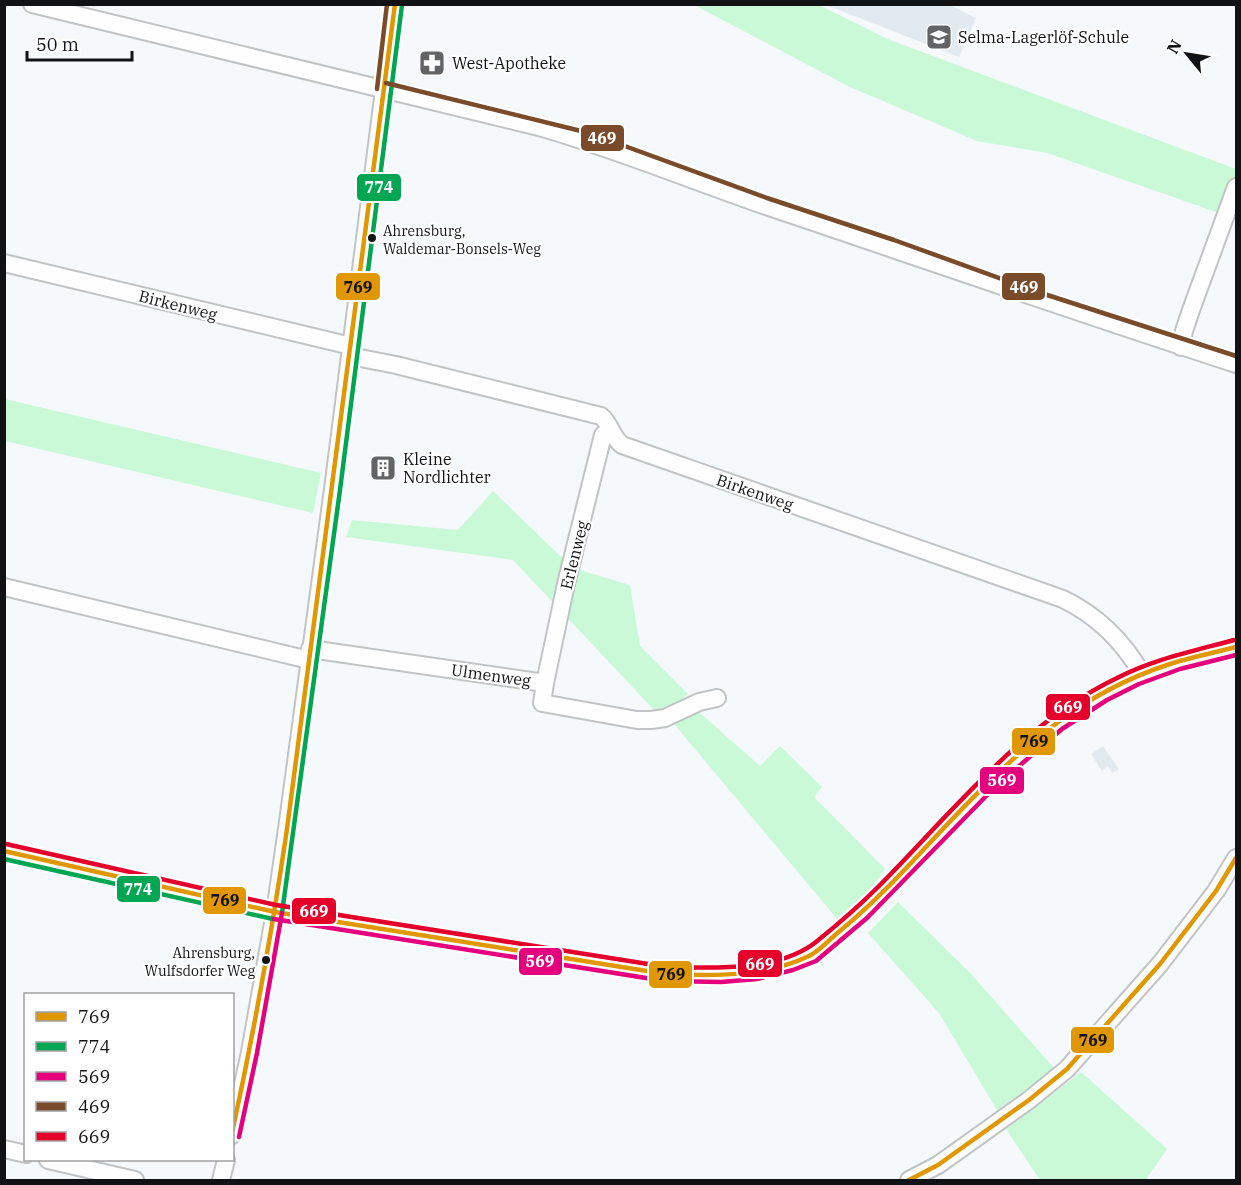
<svg xmlns="http://www.w3.org/2000/svg" width="1241" height="1185" viewBox="0 0 1241 1185" font-family="'IBM Plex Serif',serif">
	<rect width="100%" height="100%" fill="#f6f9fb"/>
	<g fill="#e2eaf1">
		<polygon points="826,5 950,5 976,18 959,57"/>
		<polygon points="1103,746 1119,769 1112,773 1108,766 1102,771 1091,754"/>
	</g>
	<g fill="#caf9d8">
		<polygon points="694,5 819,5 890,40 1236,169 1236,219 1047,153 977,141 850,87"/>
		<polygon points="5,399 321,473 313,513 5,441"/>
		<polygon points="493,491 557,553 577,569 630,585 640,646 688,694 676,705 654,710 513,560 346,537 352,520 458,530"/>
		<polygon points="699,712 760,766 780,746 822,787 814,797 885,869 867,895 838,920 674,724"/>
		<polygon points="898,902 971,974 1055,1069 997,1110 939,1013 868,933"/>
		<polygon points="1081,1072 1167,1149 1147,1178 1148,1180 1040,1180 1006,1129"/>
	</g>
	<g fill="none" stroke-linecap="round" stroke-linejoin="round">
		<defs>
			<g id="minor">
				<path d="M32 4 539 127C616 149 690 180 766 206 923 259 1079 313 1236 364"/>
				<polyline points="4,263 351,346"/>
				<polyline points="1181,347 1184,331 1191,310 1236,187"/>
				<path d="M350 356 396 365 601 416C611 424 610 435 622 445L1063 599C1098 616 1123 641 1142 674"/>
				<polyline points="4,587 309,660"/>
				<polyline points="310,649 545,683 542,703 637,720 651,720 665,718 699,702 717,698"/>
				<polyline points="545,683 566,584 603,435 610,429"/>
				<path d="M4 851 275 912 666 974C716 976 762 977 809 956 817 952 824 945 831 939 859 917 885 891 910 864 952 819 995 773 1043 734 1081 703 1124 679 1170 664 1192 657 1215 653 1236 647"/>
				<polyline points="232,1135 250,1052 275,912 287,829 333,489 395,4"/>
				<polyline points="4,1149 26,1154"/>
				<polyline points="48,1160 135,1180"/>
				<polyline points="221,1180 226,1160"/>
				<polyline points="909,1180 938,1165 1029,1100 1067,1069 1160,964 1216,891 1236,858"/>
			</g>
		</defs>
		<use href="#minor" stroke="#c1c4c5" stroke-width="20"/>
		<use href="#minor" stroke="#fefefe" stroke-width="16"/>
		<defs>
			<g id="bus-1">
				<path d="M4 851 275 912 666 974C714 976 765 977 809 956 819 951 826 943 834 936 861 914 886 890 910 864 956 815 1003 763 1057 723 1091 697 1130 677 1170 664 1192 657 1214 653 1236 647"/>
				<path d="M232 1133C254 1032 272 931 287 829L395 4"/>
				<polyline points="909,1180 938,1165 1029,1100 1067,1069 1160,964 1216,891 1236,858"/>
			</g>
			<g id="bus-2">
				<polyline points="4,859 273,919"/>
				<polyline points="282,913 340,490 402,5"/>
			</g>
			<g id="bus-3">
				<polyline points="274,919 665,981 721,982 757,979 793,970 816,961 867,918 996,786 1062,729 1107,700 1139,684 1180,669 1236,655"/>
				<polyline points="239,1137 257,1053 282,913"/>
			</g>
			<g id="bus-4">
				<polyline points="386,83 589,133 767,198 894,240 1038,292 1236,356"/>
				<polyline points="377,89 387,4"/>
			</g>
			<path id="bus-5" d="M6 844 276 905 667 967C712 968 778 972 816 942 837 925 858 907 877 888 952 813 1019 725 1117 678 1154 659 1194 651 1234 640"/>
		</defs>
		<use href="#bus-1" stroke="#fff" stroke-width="9"/>
		<use href="#bus-2" stroke="#fff" stroke-width="9"/>
		<use href="#bus-3" stroke="#fff" stroke-width="9"/>
		<use href="#bus-4" stroke="#fff" stroke-width="9"/>
		<use href="#bus-5" stroke="#fff" stroke-width="9"/>
		<use href="#bus-1" stroke="#e09702" stroke-width="4.5"/>
		<use href="#bus-2" stroke="#00a651" stroke-width="4.5"/>
		<use href="#bus-3" stroke="#e5007d" stroke-width="4.5"/>
		<use href="#bus-4" stroke="#7a4b2a" stroke-width="4.5"/>
		<use href="#bus-5" stroke="#e4002b" stroke-width="4.5"/>
	</g>
	<defs>
		<symbol id="school-square" viewBox="-11 -11 22 22"><rect x="-9" y="-9" width="18" height="18" rx="4" fill="#616365" stroke="#fff"/><path d="M0-5L7-2L0 1L-7-2ZM-4 1L0 2.5L4 1V4Q0 6-4 4Z" fill="#fff"/></symbol>
		<symbol id="pharmacy-square" viewBox="-11 -11 22 22"><rect x="-9" y="-9" width="18" height="18" rx="4" fill="#616365" stroke="#fff"/><path d="M-2-6h4v4h4v4h-4v4h-4v-4h-4v-4h4Z" fill="#fff"/></symbol>
		<symbol id="building-square" viewBox="-11 -11 22 22"><rect x="-9" y="-9" width="18" height="18" rx="4" fill="#616365" stroke="#fff"/><path d="M-4-6H4V6H1V3H-1V6H-4ZM-2.5-4.3h1.7v1.8h-1.7ZM.8-4.3h1.7v1.8H.8ZM-2.5-1h1.7V.8h-1.7ZM.8-1h1.7V.8H.8Z" fill="#fff"/></symbol>
	</defs>
	<g fill-rule="evenodd">
		<use href="#school-square" x="924" y="22" width="30" height="30"/>
		<use href="#pharmacy-square" x="417" y="48" width="30" height="30"/>
		<use href="#building-square" x="368" y="453" width="30" height="30"/>
	</g>
	<g fill="#111214" stroke="#fff" stroke-width="2">
		<circle cx="372" cy="238" r="5"/>
		<circle cx="266" cy="960" r="5"/>
	</g>
	<g text-anchor="middle" stroke-width="4.5" stroke-linejoin="round" paint-order="stroke">
		<g font-size="14" fill="#111214" stroke="#fff" text-anchor="start">
			<text x="383" y="236">Ahrensburg,<tspan x="383" dy="18">Waldemar-Bonsels-Weg</tspan></text>
			<text x="255" y="958" text-anchor="end">Ahrensburg,<tspan x="255" dy="18">Wulfsdorfer Weg</tspan></text>
		</g>
		<g font-size="16" fill="#111214" stroke="#fff" text-anchor="start">
			<text x="958" y="43">Selma-Lagerlöf-Schule</text>
			<text x="452" y="69">West-Apotheke</text>
			<text x="403" y="465">Kleine<tspan x="403" dy="18">Nordlichter</tspan></text>
		</g>
		<g font-size="16" fill="#111214" stroke="#fff">
			<text transform="translate(178 305) rotate(14)" y="6">Birkenweg</text>
			<text transform="translate(755 492) rotate(19)" y="6">Birkenweg</text>
			<text transform="translate(574 555) rotate(-76)" y="6">Erlenweg</text>
			<text transform="translate(491 675) rotate(8)" y="6">Ulmenweg</text>
		</g>
	</g>
	<g stroke="#fff" stroke-width="2">
		<rect x="580" y="124" width="45" height="28" rx="6" fill="#7a4b2a"/>
		<rect x="356" y="173" width="46" height="29" rx="6" fill="#00a651"/>
		<rect x="1001" y="272" width="45" height="29" rx="6" fill="#7a4b2a"/>
		<rect x="335" y="272" width="46" height="29" rx="6" fill="#e09702"/>
		<rect x="1045" y="693" width="46" height="28" rx="6" fill="#e4002b"/>
		<rect x="1011" y="727" width="45" height="29" rx="6" fill="#e09702"/>
		<rect x="979" y="766" width="46" height="29" rx="6" fill="#e5007d"/>
		<rect x="116" y="875" width="45" height="28" rx="6" fill="#00a651"/>
		<rect x="202" y="886" width="45" height="29" rx="6" fill="#e09702"/>
		<rect x="291" y="897" width="46" height="28" rx="6" fill="#e4002b"/>
		<rect x="518" y="947" width="45" height="29" rx="6" fill="#e5007d"/>
		<rect x="737" y="949" width="46" height="29" rx="6" fill="#e4002b"/>
		<rect x="648" y="960" width="45" height="29" rx="6" fill="#e09702"/>
		<rect x="1070" y="1026" width="45" height="28" rx="6" fill="#e09702"/>
	</g>
	<g font-size="16" text-anchor="middle" font-weight="bold" fill="#fff">
		<text x="602" y="144">469</text>
		<text x="379" y="193">774</text>
		<text x="1024" y="293">469</text>
		<text x="1068" y="713">669</text>
		<text x="1002" y="786">569</text>
		<text x="138" y="895">774</text>
		<text x="314" y="917">669</text>
		<text x="540" y="967">569</text>
		<text x="760" y="970">669</text>
	</g>
	<g font-size="16" text-anchor="middle" font-weight="bold" fill="#111">
		<text x="358" y="293">769</text>
		<text x="1034" y="747">769</text>
		<text x="225" y="906">769</text>
		<text x="671" y="980">769</text>
		<text x="1093" y="1046">769</text>
	</g>
	<rect width="1241" height="1185" fill="none" stroke="#111214" stroke-width="12"/>
	<rect x="24" y="993" width="210" height="168" fill="#ffffff" stroke="#a0a0a1" stroke-width="1.5"/>
	<rect x="36" y="1012" width="30" height="9" fill="#e09702" stroke="#a0a0a1" stroke-width="1.5"/>
	<text x="78" y="1023" font-size="18" fill="#111214">769</text>
	<rect x="36" y="1042" width="30" height="9" fill="#00a651" stroke="#a0a0a1" stroke-width="1.5"/>
	<text x="78" y="1053" font-size="18" fill="#111214">774</text>
	<rect x="36" y="1072" width="30" height="9" fill="#e5007d" stroke="#a0a0a1" stroke-width="1.5"/>
	<text x="78" y="1083" font-size="18" fill="#111214">569</text>
	<rect x="36" y="1102" width="30" height="9" fill="#7a4b2a" stroke="#a0a0a1" stroke-width="1.5"/>
	<text x="78" y="1113" font-size="18" fill="#111214">469</text>
	<rect x="36" y="1132" width="30" height="9" fill="#e4002b" stroke="#a0a0a1" stroke-width="1.5"/>
	<text x="78" y="1143" font-size="18" fill="#111214">669</text>
	<g transform="translate(1187 54) rotate(300)" stroke="#ffffff" stroke-width="4.5" paint-order="stroke">
	<path d="M0-4.5L10 22L0 15L-10 22Z" fill="#111214"/>
	<text y="-9" font-size="16" font-weight="bold" text-anchor="middle" fill="#111214">N</text>
	</g>
	<path d="M27 51v9h105v-9" fill="none" stroke="#111214" stroke-width="3"/>
	<text x="36" y="51" font-size="18" fill="#111214" stroke="#ffffff" stroke-width="4.5" paint-order="stroke">50 m</text>
</svg>
